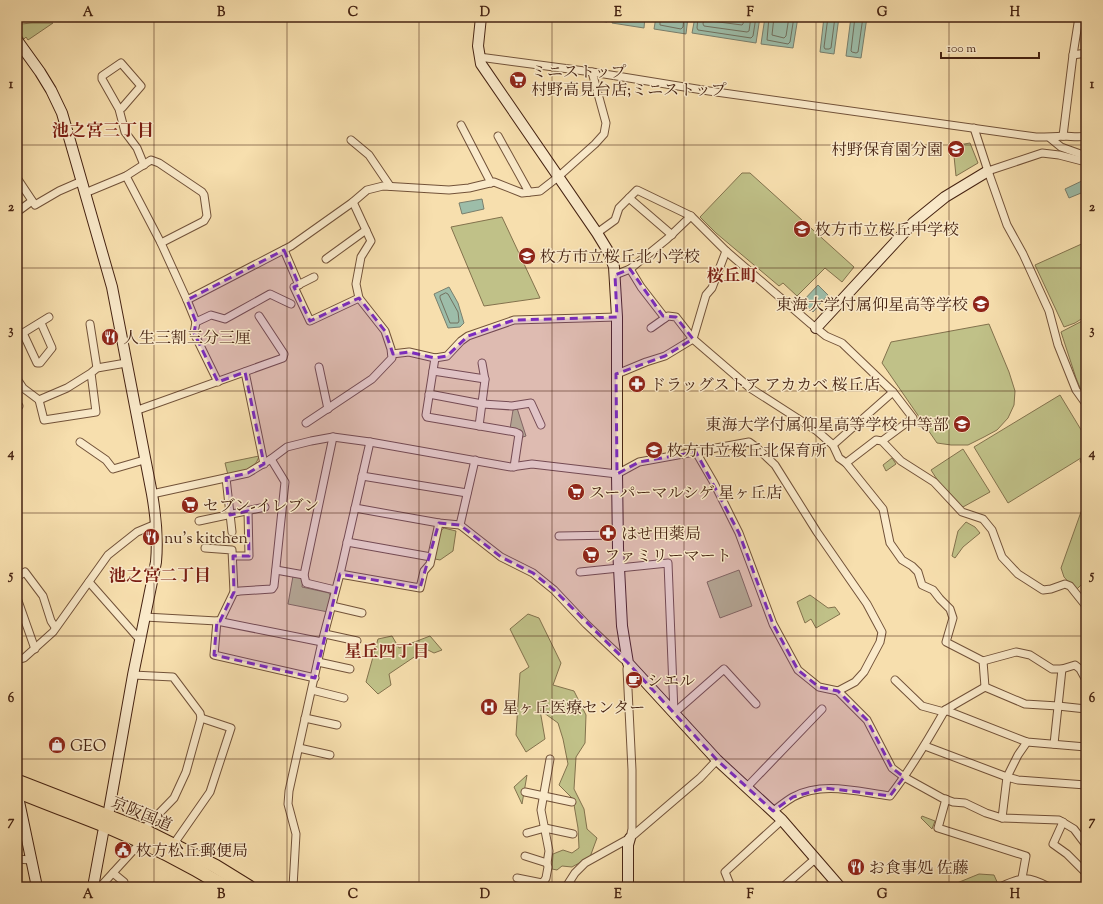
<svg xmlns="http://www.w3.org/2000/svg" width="1103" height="904" viewBox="0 0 1103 904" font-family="'Sorts Mill Goudy','Noto Serif JP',serif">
	<rect width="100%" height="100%" fill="#f7dfae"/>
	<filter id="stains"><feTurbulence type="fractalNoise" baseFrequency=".005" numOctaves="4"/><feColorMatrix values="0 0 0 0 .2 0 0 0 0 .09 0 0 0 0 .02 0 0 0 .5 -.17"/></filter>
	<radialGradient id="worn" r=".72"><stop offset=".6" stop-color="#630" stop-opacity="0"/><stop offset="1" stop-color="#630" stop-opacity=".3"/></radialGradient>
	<g fill="#c0c188" stroke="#83724d">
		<polygon points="32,23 53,23 28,40 26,37 24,39 17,30 17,27 21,24"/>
		<polygon points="970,143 978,163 956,176 953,146"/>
		<polygon points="742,173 750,173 854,267 842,282 825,268 797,296 783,283 779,286 716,233 700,217"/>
		<polygon points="502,217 540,298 484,306 451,227"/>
		<polygon points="1086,242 1086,316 1075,323 1064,327 1035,265"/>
		<polygon points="1086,319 1086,375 1085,376 1086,390 1083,395 1076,378 1061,332"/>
		<polygon points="989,324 1009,372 1015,391 1014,405 1008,418 997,430 984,437 968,445 951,445 937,443 882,363 891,342"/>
		<polygon points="1060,395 1086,438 1086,472 1080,461 1081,458 1008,503 974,447"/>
		<polygon points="517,408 526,436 523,437 521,430 510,429 513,410"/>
		<polygon points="963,449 990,492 963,507 938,481 931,470"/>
		<path d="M259 456C255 471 241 472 228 475L225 463Z"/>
		<polygon points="892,458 896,464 886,471 883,465"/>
		<polygon points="1086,498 1086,580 1076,590 1064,577 1061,568"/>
		<polygon points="966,522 975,527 980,533 963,547 955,558 952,556 958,531"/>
		<polygon points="444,528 456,531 453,551 440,560 435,559 439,532"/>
		<polygon points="739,570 752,606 720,618 707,582"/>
		<polygon points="293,576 301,577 303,579 302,587 329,593 331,597 328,612 288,604"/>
		<polygon points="810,595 828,608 835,607 840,614 816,628 811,619 805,623 797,602"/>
		<polygon points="528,614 539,618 561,663 553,685 574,691 586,715 585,743 576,757 574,789 584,809 587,829 597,838 590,857 572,867 562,866 557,870 552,869 553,854 563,850 572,853 579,848 578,828 573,799 559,785 568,764 563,739 558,723 540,710 545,739 526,752 516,735 520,673 529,667 510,629"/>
		<polygon points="392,636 399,648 430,636 442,650 434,653 426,649 389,674 391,685 378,694 366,682 378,639"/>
		<polygon points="527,775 522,804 514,787"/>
		<polygon points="922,816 935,821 932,829 921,818"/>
		<polygon points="979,874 994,875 998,884 991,887 958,887 957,883"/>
	</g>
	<g fill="#9dbda9" stroke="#7a7f6d">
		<polygon points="575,17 607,17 607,22"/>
		<polygon points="613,17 645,17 644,28 612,23"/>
		<polygon points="656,17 688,17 686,34 654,29"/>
		<polygon points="695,17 760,17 756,43 692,33"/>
		<polygon points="765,17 798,17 793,48 761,44"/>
		<polygon points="824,17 839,17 834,54 820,52"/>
		<polygon points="851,17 867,17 861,58 846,56"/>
		<polygon points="1086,179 1086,191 1069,198 1065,189"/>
		<polygon points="482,199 484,209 462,214 459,203"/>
		<polygon points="818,285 828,295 813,312 802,302"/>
		<polygon points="449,287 458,303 464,323 460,327 448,328 434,294"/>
	</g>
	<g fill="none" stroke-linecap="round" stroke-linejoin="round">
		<g stroke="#72705e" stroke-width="1">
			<polyline points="660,17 660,25 681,29 683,27 684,17"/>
			<polyline points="698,17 697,28 698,30 751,38 753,36 756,17"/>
			<polyline points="704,17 703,24 704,26 747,32 749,31 751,17"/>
			<polyline points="710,17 711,21 742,25 743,24 744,17"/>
			<polyline points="769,17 767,40 788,44 790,42 794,17"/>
			<polyline points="774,17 772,35 784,38 786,36 789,17"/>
			<polyline points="828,17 824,47 825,49 829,49 831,48 835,17"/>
			<polyline points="855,17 851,51 852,52 856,53 858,52 863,17"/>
			<polygon points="446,293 448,294 458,312 459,321 458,323 450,323 440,298 440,296"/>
		</g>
		<defs>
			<g id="street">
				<polyline points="1073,55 1086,53"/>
				<path d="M479 57 592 72 709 91 1036 137C1046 137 1054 137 1063 136 1071 136 1078 138 1086 136"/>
				<polyline points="119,109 122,108 141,86 121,63 102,76 102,79 119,109 125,132 137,148 144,165"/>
				<polyline points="461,125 491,183"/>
				<polyline points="974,128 988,171 1007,225 1023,254 1049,311 1058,345 1076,390 1086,404"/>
				<polyline points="498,136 529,192"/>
				<polyline points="1063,136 1073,55 1079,17"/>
				<polyline points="1050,138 1061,147 1086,156"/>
				<polyline points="351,140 369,155 390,186"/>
				<polyline points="988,171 1042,153 1059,155 1086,162"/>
				<polyline points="126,176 161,243 187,300 196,322 194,333 218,382"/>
				<polyline points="17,178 35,205 59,191 82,181"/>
				<polyline points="85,193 126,176 151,160 159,163 202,192 204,195 207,216 204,221 161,243"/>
				<polyline points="629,198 672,235"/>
				<polyline points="17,212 32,201"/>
				<polyline points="597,233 615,220 619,208 637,190 691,216 726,251 811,324 826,336 842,343 893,392 913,418 882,441"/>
				<polyline points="284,250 299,285"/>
				<polyline points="326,259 366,230"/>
				<polyline points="630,269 641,287 665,318"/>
				<polyline points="615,275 630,269 667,239 691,216"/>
				<polyline points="314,277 294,287 310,321 359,298"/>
				<polyline points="187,300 291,246 353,202 367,190 383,186 449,190 469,188 494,182 522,193 540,191 558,177 595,144 604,134 606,123 592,72"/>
				<polyline points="196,322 211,315 225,319 270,294 291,304"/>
				<polyline points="90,324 97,368"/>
				<polyline points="651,328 668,316 676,317 693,339"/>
				<polyline points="23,333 37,363 40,363 52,348 41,323"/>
				<polyline points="17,335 23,333 49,317"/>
				<polyline points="693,339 706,295 712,288 726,251"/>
				<polyline points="392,354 409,352 435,358 447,356 461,341 468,336 514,320 617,317"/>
				<polyline points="435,358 426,415 427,417 515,432 519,434 514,467"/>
				<polyline points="319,367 328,409"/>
				<polyline points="433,371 485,379"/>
				<polyline points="245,372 264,464"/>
				<polyline points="91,373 96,412 44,420 39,400 67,388 91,373 97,368 126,363"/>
				<polyline points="617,374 646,362 665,356 693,339 750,388 817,431 833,445 839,458 846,463 876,440 882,441 901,461 934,482 962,512 983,519 992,530 1002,557 1018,574 1043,590 1051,589 1065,584 1070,586 1086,606"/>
				<polyline points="17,379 23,388 39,400"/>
				<polyline points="429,394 482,404 512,406 531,403 541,425"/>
				<polyline points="17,403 19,406 17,407"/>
				<polyline points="135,411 283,358 284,354 259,316"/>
				<polyline points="306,423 372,379 392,358 391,349 385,331 359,298 356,284 361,257 371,241 353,202"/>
				<polyline points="479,426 485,380 482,363"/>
				<polyline points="333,437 304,575 306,583 335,590"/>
				<polyline points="80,442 106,460 113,469 144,460"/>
				<polyline points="833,445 893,392"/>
				<polyline points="696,452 714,483 739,533 773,624 798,670 819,687 838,691 867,720 892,768 904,777 942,798 953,802 965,803 986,813 1002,818 1059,820 1074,829 1086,845"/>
				<polyline points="846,463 883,509 890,543 902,560 912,566 918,572 922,585 933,590 940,599 950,609 953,618 946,642 983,661 985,687"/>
				<polyline points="362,476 467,493"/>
				<polyline points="226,478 232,532"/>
				<polyline points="152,494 248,473 271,459 287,447 311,441 333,437 370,442 511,467 532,464 617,474 639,462 749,442 756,447 775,465 817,532 867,604 882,632 880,642 864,672 855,682 838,691"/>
				<polyline points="355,508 439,523 460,525 475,460"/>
				<polyline points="199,521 265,507"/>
				<polyline points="460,525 501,557 533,573 554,590 586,624 621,657 628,663 627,669 632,770 632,829 630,838"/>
				<polyline points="559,536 617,535"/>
				<polyline points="347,542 431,557"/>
				<polyline points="205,548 232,550 234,592"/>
				<polyline points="233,556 249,556 248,511"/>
				<polyline points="276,570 304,575"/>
				<polyline points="580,572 668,563 674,713"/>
				<polyline points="340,574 420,588 424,571 430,564 439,523"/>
				<polyline points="17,577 25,572 43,596 51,621 55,627"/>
				<polyline points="89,582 141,641"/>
				<polyline points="17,598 35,649"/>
				<polyline points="332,606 362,613"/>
				<polyline points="145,617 217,621 322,642"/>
				<polyline points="217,621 214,655 315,678"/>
				<polyline points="220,621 234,592 240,591 272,589 274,586 285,482 271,459"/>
				<polyline points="325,634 357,641"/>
				<polyline points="17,660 24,658 53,632 108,555 137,532 156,524"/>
				<polyline points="983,661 1016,652 1030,655 1052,669 1062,669 1075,665 1080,669 1086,680"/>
				<polyline points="318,662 350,669"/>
				<polyline points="133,675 173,677 200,713 201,718 186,772 174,798 143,830"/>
				<polyline points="895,680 922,706 944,712"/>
				<polyline points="312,690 344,698"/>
				<polyline points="945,710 985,687 1025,704 1058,706 1086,709"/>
				<polyline points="674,713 724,669 756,704"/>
				<polyline points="305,718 337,725"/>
				<polyline points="1054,744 1062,669"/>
				<polyline points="925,746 1007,777 1018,780 1086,785"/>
				<polyline points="299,748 330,755"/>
				<polyline points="747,787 822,709"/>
				<polyline points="525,792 572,802"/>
				<polyline points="946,799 938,828 1026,856 1022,878"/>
				<path d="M773 811C779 807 786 801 793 797 823 781 858 792 890 796 911 769 928 740 945 710L1027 742 1086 747"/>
				<polyline points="1002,818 1007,777 1018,755 1027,742"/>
				<polyline points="1063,822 1053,844 1067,854 1086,873"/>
				<polyline points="527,833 545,828 573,834"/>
				<polyline points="173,845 210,792 231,728 201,718"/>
				<polyline points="525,856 547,863"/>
				<polyline points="17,859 31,860"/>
				<polyline points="113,873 124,882 120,887"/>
				<polyline points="517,878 542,883"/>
				<polyline points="100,887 141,842"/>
				<polyline points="293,887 296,834 288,804 289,791 322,642 340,574 370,442"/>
				<polyline points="540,887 546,878 548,867 547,863 549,851 541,810 550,759"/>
				<polyline points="566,887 575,873 585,863 630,838 700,778 717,760"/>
				<polyline points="731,887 725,872 782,820"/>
				<polyline points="783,887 815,859"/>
				<path d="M1000 887C1022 877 1027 875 1049 887"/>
			</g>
			<g id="secondary">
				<polyline points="481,17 478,46 481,64 597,233 608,251 614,267 617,317 617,474 618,548 622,626 628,663 717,760 782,820 840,887"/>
				<path d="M17 40 40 72 51 90 62 113 77 165 112 287 152 494C156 517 158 540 156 562L133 675 108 816 103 833 93 887"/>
				<polyline points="816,328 913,223 945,197 988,171"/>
				<polyline points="17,792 37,887"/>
				<polyline points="628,887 628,845 630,838"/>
			</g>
			<g id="highway">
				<polyline points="17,781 143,830 215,866 249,887"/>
				<path d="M17 791C46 803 76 814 106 826 147 843 188 864 226 887"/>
			</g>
		</defs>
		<use href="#street" stroke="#725239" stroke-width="9"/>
		<use href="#secondary" stroke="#462312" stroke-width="12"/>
		<use href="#highway" stroke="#462312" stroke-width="15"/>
		<use href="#street" stroke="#faeaca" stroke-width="7"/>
		<use href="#secondary" stroke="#faeaca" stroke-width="10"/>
		<use href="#highway" stroke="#f7dfae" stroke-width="13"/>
	</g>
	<path fill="#7b2cbf" fill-opacity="0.2" stroke="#7b2cbf" stroke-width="3" stroke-dasharray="8 5" stroke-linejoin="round" d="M284 250 299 285 294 287 310 321 359 298 385 331 393 354 409 352 435 358 447 356 468 336 514 320 617 317 615 275 630 269 663 316 676 317 693 339 665 356 616 374 617 474 639 462 696 452 739 533 773 624 798 670 819 687 838 691 867 720 892 768 904 777 890 796 825 788 793 797 773 811 717 760 628 663 554 590 533 573 501 557 460 525 439 523 420 588 340 574 315 678 214 655 217 621H220L234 592 233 556H249L248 511 230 515 226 478 248 473 264 464 245 372 218 382 194 333 196 322 187 300Z"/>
	<path fill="none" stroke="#462312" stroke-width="1" stroke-opacity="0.55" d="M154 17V887M287 17V887M419 17V887M552 17V887M684 17V887M816 17V887M949 17V887M17 145H1086M17 268H1086M17 391H1086M17 513H1086M17 636H1086M17 759H1086"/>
	<defs>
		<symbol id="supermarket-disc" viewBox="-11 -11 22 22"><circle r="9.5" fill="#8f2418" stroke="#faeaca"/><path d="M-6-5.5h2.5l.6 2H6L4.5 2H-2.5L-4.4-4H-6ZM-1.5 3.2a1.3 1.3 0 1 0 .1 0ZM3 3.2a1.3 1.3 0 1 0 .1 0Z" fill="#fff"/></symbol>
		<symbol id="school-disc" viewBox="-11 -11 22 22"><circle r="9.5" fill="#8f2418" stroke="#faeaca"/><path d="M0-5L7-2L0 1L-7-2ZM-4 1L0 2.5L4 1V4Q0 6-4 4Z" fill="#fff"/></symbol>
		<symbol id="restaurant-disc" viewBox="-11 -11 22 22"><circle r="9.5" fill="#8f2418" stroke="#faeaca"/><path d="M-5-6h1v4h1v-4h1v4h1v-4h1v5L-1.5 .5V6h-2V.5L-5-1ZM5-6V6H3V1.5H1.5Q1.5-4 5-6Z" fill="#fff"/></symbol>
		<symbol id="pharmacy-disc" viewBox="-11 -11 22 22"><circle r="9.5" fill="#8f2418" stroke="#faeaca"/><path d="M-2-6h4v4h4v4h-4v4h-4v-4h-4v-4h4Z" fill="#fff"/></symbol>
		<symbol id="cafe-disc" viewBox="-11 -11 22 22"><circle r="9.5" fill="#8f2418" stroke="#faeaca"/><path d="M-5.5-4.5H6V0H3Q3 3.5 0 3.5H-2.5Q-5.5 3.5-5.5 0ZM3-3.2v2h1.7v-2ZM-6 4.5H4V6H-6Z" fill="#fff"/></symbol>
		<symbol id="hospital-disc" viewBox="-11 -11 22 22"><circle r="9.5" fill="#8f2418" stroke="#faeaca"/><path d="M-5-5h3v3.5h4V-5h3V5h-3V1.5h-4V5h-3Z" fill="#fff"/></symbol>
		<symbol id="shop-disc" viewBox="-11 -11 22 22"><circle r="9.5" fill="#8f2418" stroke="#faeaca"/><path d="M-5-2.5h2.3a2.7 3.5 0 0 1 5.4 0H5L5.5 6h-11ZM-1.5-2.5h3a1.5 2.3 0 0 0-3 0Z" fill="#fff"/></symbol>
		<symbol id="civic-disc" viewBox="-11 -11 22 22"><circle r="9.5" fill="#8f2418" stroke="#faeaca"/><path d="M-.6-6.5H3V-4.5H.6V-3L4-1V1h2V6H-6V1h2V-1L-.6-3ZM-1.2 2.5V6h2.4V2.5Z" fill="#fff"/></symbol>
	</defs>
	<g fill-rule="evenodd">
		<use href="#supermarket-disc" x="508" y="70" width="20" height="20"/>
		<use href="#school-disc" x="946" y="139" width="20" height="20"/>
		<use href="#school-disc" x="792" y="219" width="20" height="20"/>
		<use href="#school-disc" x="517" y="246" width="20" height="20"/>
		<use href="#school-disc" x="971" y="294" width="20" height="20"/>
		<use href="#restaurant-disc" x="100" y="327" width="20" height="20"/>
		<use href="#pharmacy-disc" x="627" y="374" width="20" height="20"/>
		<use href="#school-disc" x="952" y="414" width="20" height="20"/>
		<use href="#school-disc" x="644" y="440" width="20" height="20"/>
		<use href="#supermarket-disc" x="566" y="482" width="20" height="20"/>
		<use href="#supermarket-disc" x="180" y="495" width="20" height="20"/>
		<use href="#pharmacy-disc" x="598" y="523" width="20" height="20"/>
		<use href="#restaurant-disc" x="141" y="527" width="20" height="20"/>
		<use href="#supermarket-disc" x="581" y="545" width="20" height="20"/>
		<use href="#cafe-disc" x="624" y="670" width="20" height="20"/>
		<use href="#hospital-disc" x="479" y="697" width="20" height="20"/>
		<use href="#shop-disc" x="47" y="735" width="20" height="20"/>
		<use href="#civic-disc" x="113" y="840" width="20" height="20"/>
		<use href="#restaurant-disc" x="846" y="857" width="20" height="20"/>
	</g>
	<g text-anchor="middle" stroke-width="3" stroke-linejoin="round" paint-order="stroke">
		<g font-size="16" fill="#462312" stroke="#faeaca" text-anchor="start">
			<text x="531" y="77">ミニストップ<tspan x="531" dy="18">村野高見台店;ミニストップ</tspan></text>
			<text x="943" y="155" text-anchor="end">村野保育園分園</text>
			<text x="815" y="235">枚方市立桜丘中学校</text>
			<text x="540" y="262">枚方市立桜丘北小学校</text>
			<text x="968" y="310" text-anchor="end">東海大学付属仰星高等学校</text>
			<text x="123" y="343">人生三割三分三厘</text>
			<text x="650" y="390">ドラッグストア アカカベ 桜丘店</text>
			<text x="949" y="430" text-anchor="end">東海大学付属仰星高等学校 中等部</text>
			<text x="667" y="456">枚方市立桜丘北保育所</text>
			<text x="589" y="498">スーパーマルシゲ 星ヶ丘店</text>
			<text x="203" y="511">セブン-イレブン</text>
			<text x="621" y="539">はせ田薬局</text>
			<text x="164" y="543">nu's kitchen</text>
			<text x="604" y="561">ファミリーマート</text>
			<text x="647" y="686">シエル</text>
			<text x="502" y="713">星ヶ丘医療センター</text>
			<text x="70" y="751">GEO</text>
			<text x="136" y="856">枚方松丘郵便局</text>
			<text x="869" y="873">お食事処 佐藤</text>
		</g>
		<g font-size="16" fill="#462312" stroke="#faeaca">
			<text transform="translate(142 813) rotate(23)" y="6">京阪国道</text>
		</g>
		<g font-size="17" font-weight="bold" fill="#7a1f14" stroke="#faeaca">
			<text x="103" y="136">池之宮三丁目</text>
			<text x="732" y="281">桜丘町</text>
			<text x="160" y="581">池之宮二丁目</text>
			<text x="387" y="657">星丘四丁目</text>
		</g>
	</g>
	<rect width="1103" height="904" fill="none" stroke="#f7dfae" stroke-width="44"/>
	<path d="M941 52v6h98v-6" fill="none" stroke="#462312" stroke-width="2"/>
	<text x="947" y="52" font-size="12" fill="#462312" stroke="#faeaca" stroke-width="3" paint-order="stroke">100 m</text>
	<rect x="22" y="22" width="1059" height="860" fill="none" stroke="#462312" stroke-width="1.5"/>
	<g font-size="13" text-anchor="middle" font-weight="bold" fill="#462312">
		<text x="88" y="16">A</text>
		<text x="221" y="16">B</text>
		<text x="353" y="16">C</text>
		<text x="485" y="16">D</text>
		<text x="618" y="16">E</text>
		<text x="750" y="16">F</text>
		<text x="882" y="16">G</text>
		<text x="1015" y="16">H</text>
		<text x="11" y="88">1</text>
		<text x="1092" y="88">1</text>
		<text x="11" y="211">2</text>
		<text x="1092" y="211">2</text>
		<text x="11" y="334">3</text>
		<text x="1092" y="334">3</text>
		<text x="11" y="457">4</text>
		<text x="1092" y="457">4</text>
		<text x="11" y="579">5</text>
		<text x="1092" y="579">5</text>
		<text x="11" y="702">6</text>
		<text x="1092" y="702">6</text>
		<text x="11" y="825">7</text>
		<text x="1092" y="825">7</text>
		<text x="88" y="898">A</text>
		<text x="221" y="898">B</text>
		<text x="353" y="898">C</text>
		<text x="485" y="898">D</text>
		<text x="618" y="898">E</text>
		<text x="750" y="898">F</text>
		<text x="882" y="898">G</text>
		<text x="1015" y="898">H</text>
	</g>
	<rect width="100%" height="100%" filter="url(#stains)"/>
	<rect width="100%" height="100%" fill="url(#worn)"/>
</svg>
